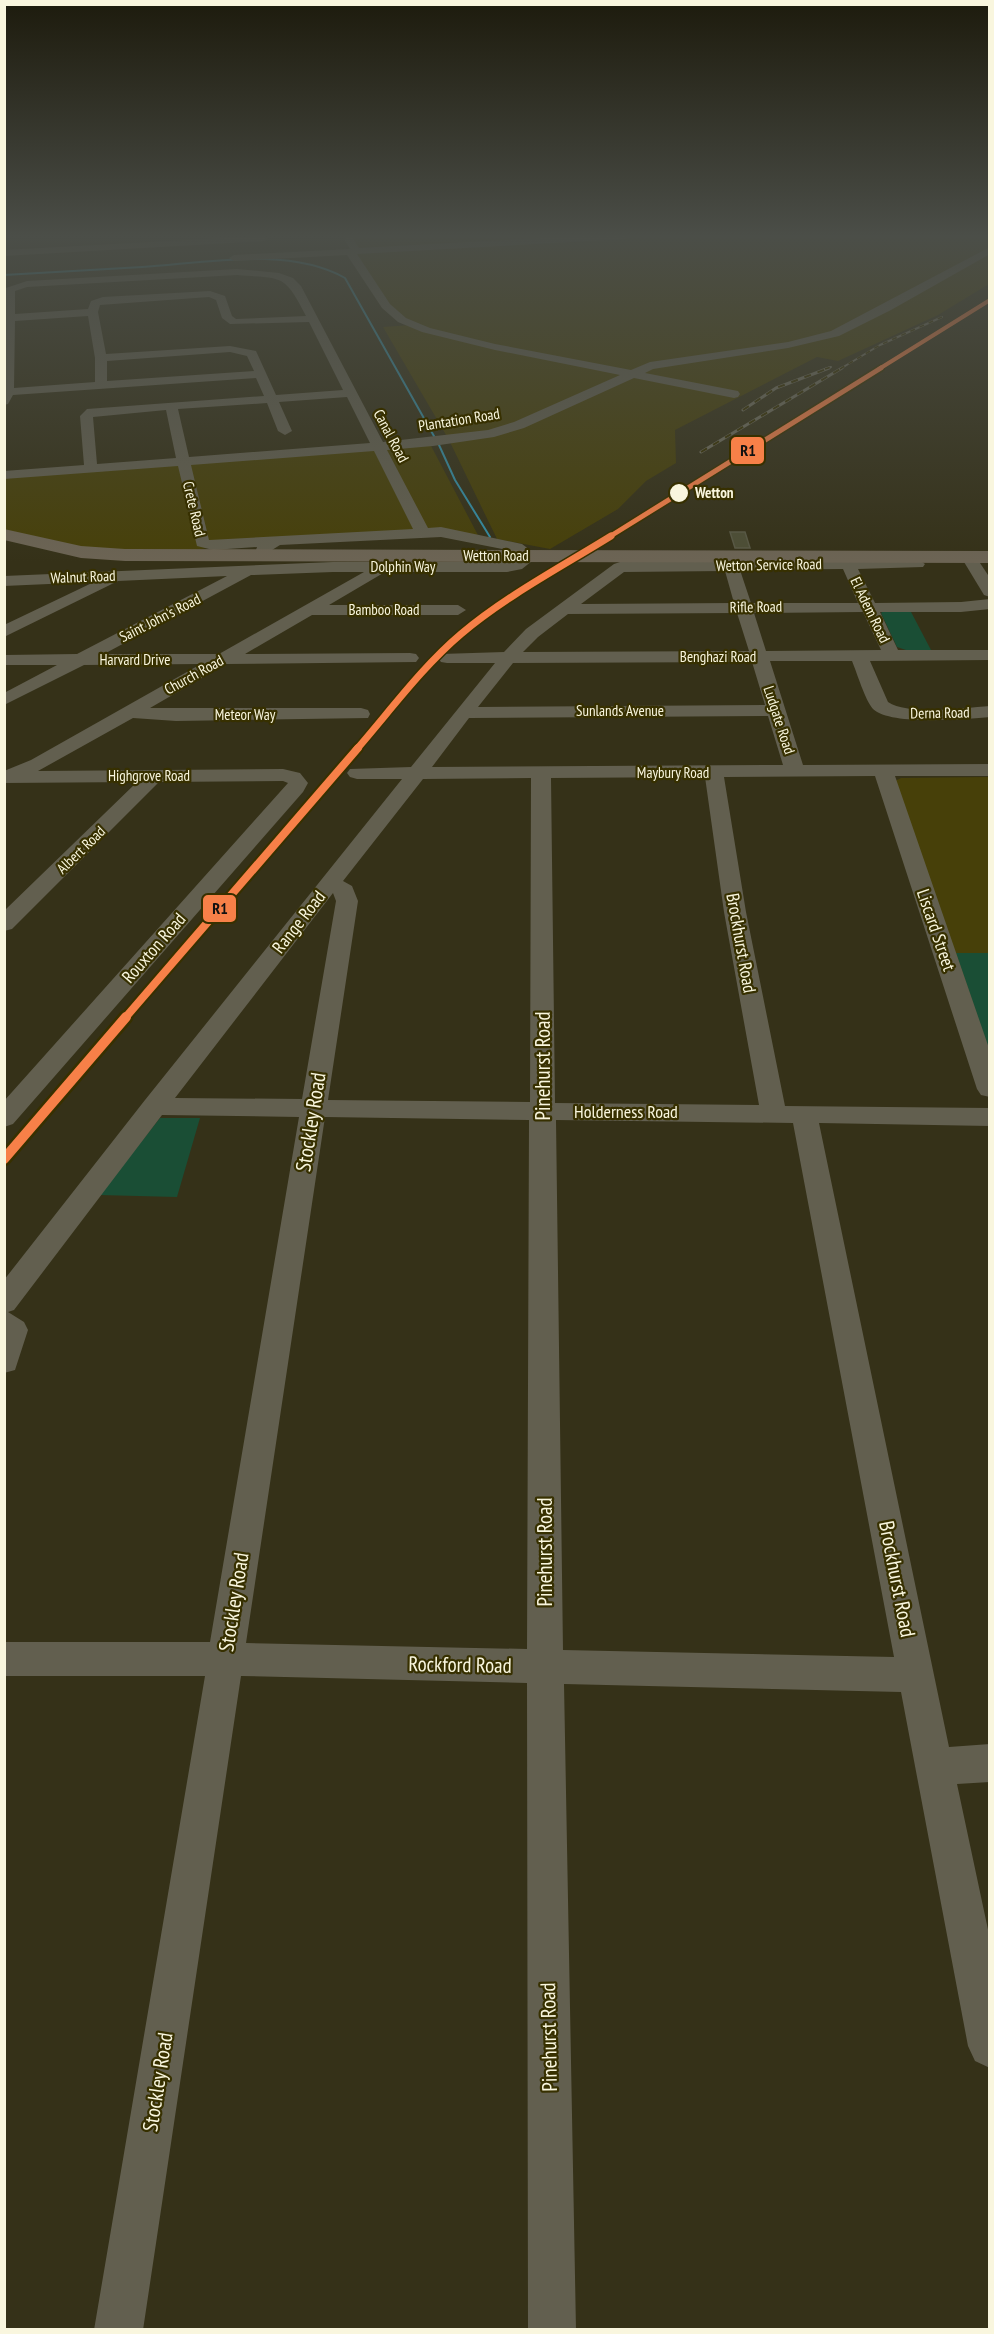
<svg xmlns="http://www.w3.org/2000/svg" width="994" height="2334" viewBox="0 0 994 2334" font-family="'PT Sans Narrow',sans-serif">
	<rect width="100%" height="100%" fill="#353118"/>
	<g fill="#474009">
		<polygon points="345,236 989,236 989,284 938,315 838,361 817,357 675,430 676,463 646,481 618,509 550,549 497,539 449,440 383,327 411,325 395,316"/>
		<polygon points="429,442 480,539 463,535 220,546 164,555 125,555 5,533 4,475"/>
		<polygon points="989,777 989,1064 893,782 901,778"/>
	</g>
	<g fill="#1a4e35">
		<polygon points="885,610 910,610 931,650 906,650 897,647 881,613"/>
		<polygon points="956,953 989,953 989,1050"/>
		<polygon points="160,1118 200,1118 177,1197 99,1195"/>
	</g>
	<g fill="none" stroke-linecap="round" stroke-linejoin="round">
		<path stroke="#348ca3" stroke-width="2" d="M4 275C50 272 96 270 142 267 204 263 288 246 345 278L439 445 455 480 490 537"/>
	</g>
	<polygon fill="#4d4e35" stroke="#595945" stroke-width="1.5" points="730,532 745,532 750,548 735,548"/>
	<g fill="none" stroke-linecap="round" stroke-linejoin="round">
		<g fill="#625f4f" fill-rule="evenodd">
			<polygon points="262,236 267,239 265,241 4,256 4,250"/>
			<path d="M349 236 352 237 359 248 579 236H630L625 239 357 254 390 304 406 318 430 328 495 344 631 370 650 362 788 342 831 331 990 247V254L891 310 839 336 788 348 653 369 645 373 738 391 740 394 738 397 734 398 634 378 524 428 494 437 433 446 387 450 428 528 441 527 522 544 530 550 532 561 522 569 507 572H385L329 605H458L466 610 458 615H312L245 654 410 653 416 654 419 658 416 662 226 664 150 708H361L368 710 370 714 368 718 176 721 133 718 38 771 283 769 300 773 308 783 303 792 13 1124 4 1127V1101L288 783 283 781 159 782 12 929 4 931V911L137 782 4 783V771L31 760 201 664 84 665 4 705V693L57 665H4V655L77 654 227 576 118 581 4 637V625L94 582 4 586V576L333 562H507L516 559 512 551 441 537 280 545 272 550 267 559 262 561 254 556 257 547 213 550 197 546 178 466 4 479V471L84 465 80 416 87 409 264 396 256 378 13 395 8 404 4 405 6 288 27 281 237 269 279 273 293 278 301 286 383 442 488 430 514 422 620 375 495 350 422 332 398 322 382 308 347 255 234 261 229 258 234 255 350 249 344 239ZM237 275C283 279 284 273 306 316L236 319 232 316 225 296 210 291 103 297 91 301 88 309 15 314V291L27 287ZM209 297 216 300 222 318 230 324 309 322 343 390 276 395 256 351 230 346 106 354 98 312 100 305ZM88 316 95 358V382L14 388 15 321ZM230 352 247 356 254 371 107 381V361ZM347 397 370 443 189 457 178 409 267 403 278 431 285 435 292 431 279 402ZM166 410 176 458 97 464 93 417ZM374 451 413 529 209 540 191 465ZM333 572H364L219 654H104L251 575Z"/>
			<polygon points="969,552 974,554 990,578 990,597 984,595 961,557"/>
			<path d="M917 559 925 564 923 567 858 569 875 603 961 602 990 599V609L961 612H880L898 650H990V660L870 661 888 702C910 716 963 708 990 706V717C965 719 891 726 873 709 865 700 857 673 852 661H770L803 765 990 764V776H895L990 1051V1097L981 1095 977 1089 875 776 724 777 746 912 785 1106 990 1108V1126L819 1123 949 1747 990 1744V1782L957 1784 990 1939V2068L975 2061 968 2046 901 1692 564 1684 576 2330H528L527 1683 241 1676 143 2330H94L205 1676H4V1642H210L299 1117 162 1115 14 1310 8 1312 24 1322 28 1330 15 1370 4 1373V1280L145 1100 402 779H357L350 777 347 773 350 769 411 767 495 663H447L441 662 438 658 441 654 504 652 526 629 614 564 620 562ZM843 569 858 603H751L740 570ZM725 571 734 603 581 604 624 572ZM863 612 881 650 766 651 754 613ZM737 613 749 651 523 652 538 637 568 614ZM752 662 765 705 478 707 513 663ZM768 716 783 765 432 767 469 718ZM705 777 724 912 759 1105 555 1103 551 778ZM531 778 530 1102 328 1100 358 901 352 886 343 881 423 779ZM333 893 336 901 302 1099 175 1098ZM325 1117 529 1120 527 1649 246 1643ZM556 1120 793 1123 894 1657 563 1650Z"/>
		</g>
		<polygon fill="#6c6454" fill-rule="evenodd" points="4,529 81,546 125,549 990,551 990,563 125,561 81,558 4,540"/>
		<defs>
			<g id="rail-far1">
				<polyline points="825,369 831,367"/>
				<polyline points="840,369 880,345 942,317"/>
			</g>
			<g id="rail">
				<polyline points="743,410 776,388 829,368"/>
				<polyline points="701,452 842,368"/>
			</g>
		</defs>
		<use href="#rail-far1" stroke="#6e6c5c" stroke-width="2"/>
		<use href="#rail" stroke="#6e6c5c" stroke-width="3"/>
		<use href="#rail-far1" stroke="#373000" stroke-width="1.5" stroke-dasharray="5" stroke-linecap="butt"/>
		<use href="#rail" stroke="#373000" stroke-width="2" stroke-dasharray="7" stroke-linecap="butt"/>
		<defs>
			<polyline id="rail-1-far4" points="879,369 990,300"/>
			<polyline id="rail-1-far3" points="609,537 881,368"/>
			<path id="rail-1-far2" d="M356 750C390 711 422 667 461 634 506 596 561 567 611 536"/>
			<polyline id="rail-1-far1" points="125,1018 358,748"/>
			<polyline id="rail-1" points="4,1159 126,1017"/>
		</defs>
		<use href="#rail-1-far4" stroke="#373000" stroke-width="5"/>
		<use href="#rail-1-far3" stroke="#373000" stroke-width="8"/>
		<use href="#rail-1-far2" stroke="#373000" stroke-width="10"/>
		<use href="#rail-1-far1" stroke="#373000" stroke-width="12"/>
		<use href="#rail-1" stroke="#373000" stroke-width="15"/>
		<use href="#rail-1-far4" stroke="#f78048" stroke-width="4"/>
		<use href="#rail-1-far3" stroke="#f78048" stroke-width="5"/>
		<use href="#rail-1-far2" stroke="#f78048" stroke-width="7"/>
		<use href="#rail-1-far1" stroke="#f78048" stroke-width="8"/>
		<use href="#rail-1" stroke="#f78048" stroke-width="10"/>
	</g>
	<linearGradient id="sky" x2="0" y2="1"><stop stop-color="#1d1b0d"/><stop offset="0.42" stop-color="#4b4e48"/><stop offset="1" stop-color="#4b4e48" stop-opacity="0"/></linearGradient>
	<rect width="994" height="562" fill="url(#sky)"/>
	<circle fill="#f9f6de" stroke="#373000" stroke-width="2" cx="679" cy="493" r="10"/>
	<g text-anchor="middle" stroke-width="4.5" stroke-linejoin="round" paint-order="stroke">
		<g font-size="15" fill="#f9f6de" stroke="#373000">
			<text transform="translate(459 420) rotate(-9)" y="5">Plantation Road</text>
			<text transform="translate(391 436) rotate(62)" y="5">Canal Road</text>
			<text transform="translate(194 509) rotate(77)" y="5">Crete Road</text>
			<text x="496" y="561">Wetton Road</text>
			<text transform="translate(769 565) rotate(-1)" y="5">Wetton Service Road</text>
			<text x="403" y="572">Dolphin Way</text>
			<text transform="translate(83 577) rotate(-2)" y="5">Walnut Road</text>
			<text transform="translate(756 607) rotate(-1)" y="5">Rifle Road</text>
			<text x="384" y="615">Bamboo Road</text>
			<text transform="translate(870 610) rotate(64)" y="5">El Adem Road</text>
			<text transform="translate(160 618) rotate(-27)" y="5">Saint John's Road</text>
			<text x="718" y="662">Benghazi Road</text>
			<text x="135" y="665">Harvard Drive</text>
			<text transform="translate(194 675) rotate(-29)" y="5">Church Road</text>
			<text x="620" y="716">Sunlands Avenue</text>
			<text transform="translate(940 713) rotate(-1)" y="5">Derna Road</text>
			<text x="245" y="720">Meteor Way</text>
			<text transform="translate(779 720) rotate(72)" y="5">Ludgate Road</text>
			<text x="673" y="778">Maybury Road</text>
			<text x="149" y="781">Highgrove Road</text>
			<text transform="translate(81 850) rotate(-44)" y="5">Albert Road</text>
		</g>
		<g font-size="15" font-weight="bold" fill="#f9f6de" stroke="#373000" text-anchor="start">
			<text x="695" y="498">Wetton</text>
		</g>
		<g font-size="18" fill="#f9f6de" stroke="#373000">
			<text transform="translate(299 922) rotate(-52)" y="6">Range Road</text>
			<text transform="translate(936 930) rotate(71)" y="6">Liscard Street</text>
			<text transform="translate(741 943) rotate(80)" y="6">Brockhurst Road</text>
			<text transform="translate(154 948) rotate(-49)" y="6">Rouxton Road</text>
			<text x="626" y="1118">Holderness Road</text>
		</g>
		<g font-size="21" fill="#f9f6de" stroke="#373000">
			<text transform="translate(543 1066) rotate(-90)" y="7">Pinehurst Road</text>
			<text transform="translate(311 1122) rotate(-81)" y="7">Stockley Road</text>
			<text transform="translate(545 1552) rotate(-90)" y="7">Pinehurst Road</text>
			<text transform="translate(897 1579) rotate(79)" y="7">Brockhurst Road</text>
			<text transform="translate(234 1602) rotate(-81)" y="7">Stockley Road</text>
			<text transform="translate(460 1665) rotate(1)" y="7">Rockford Road</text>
			<text transform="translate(549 2037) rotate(-91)" y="7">Pinehurst Road</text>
			<text transform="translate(158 2082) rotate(-81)" y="7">Stockley Road</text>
		</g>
	</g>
	<g stroke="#373000" stroke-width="2">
		<rect x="730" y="436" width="35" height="29" rx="6" fill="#f78048"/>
		<rect x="202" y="894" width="35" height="29" rx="6" fill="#f78048"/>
	</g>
	<g font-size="16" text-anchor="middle" font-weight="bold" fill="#111">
		<text x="748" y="456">R1</text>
		<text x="220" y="914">R1</text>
	</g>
	<rect width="994" height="2334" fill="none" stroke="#f9f6de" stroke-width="12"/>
</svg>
